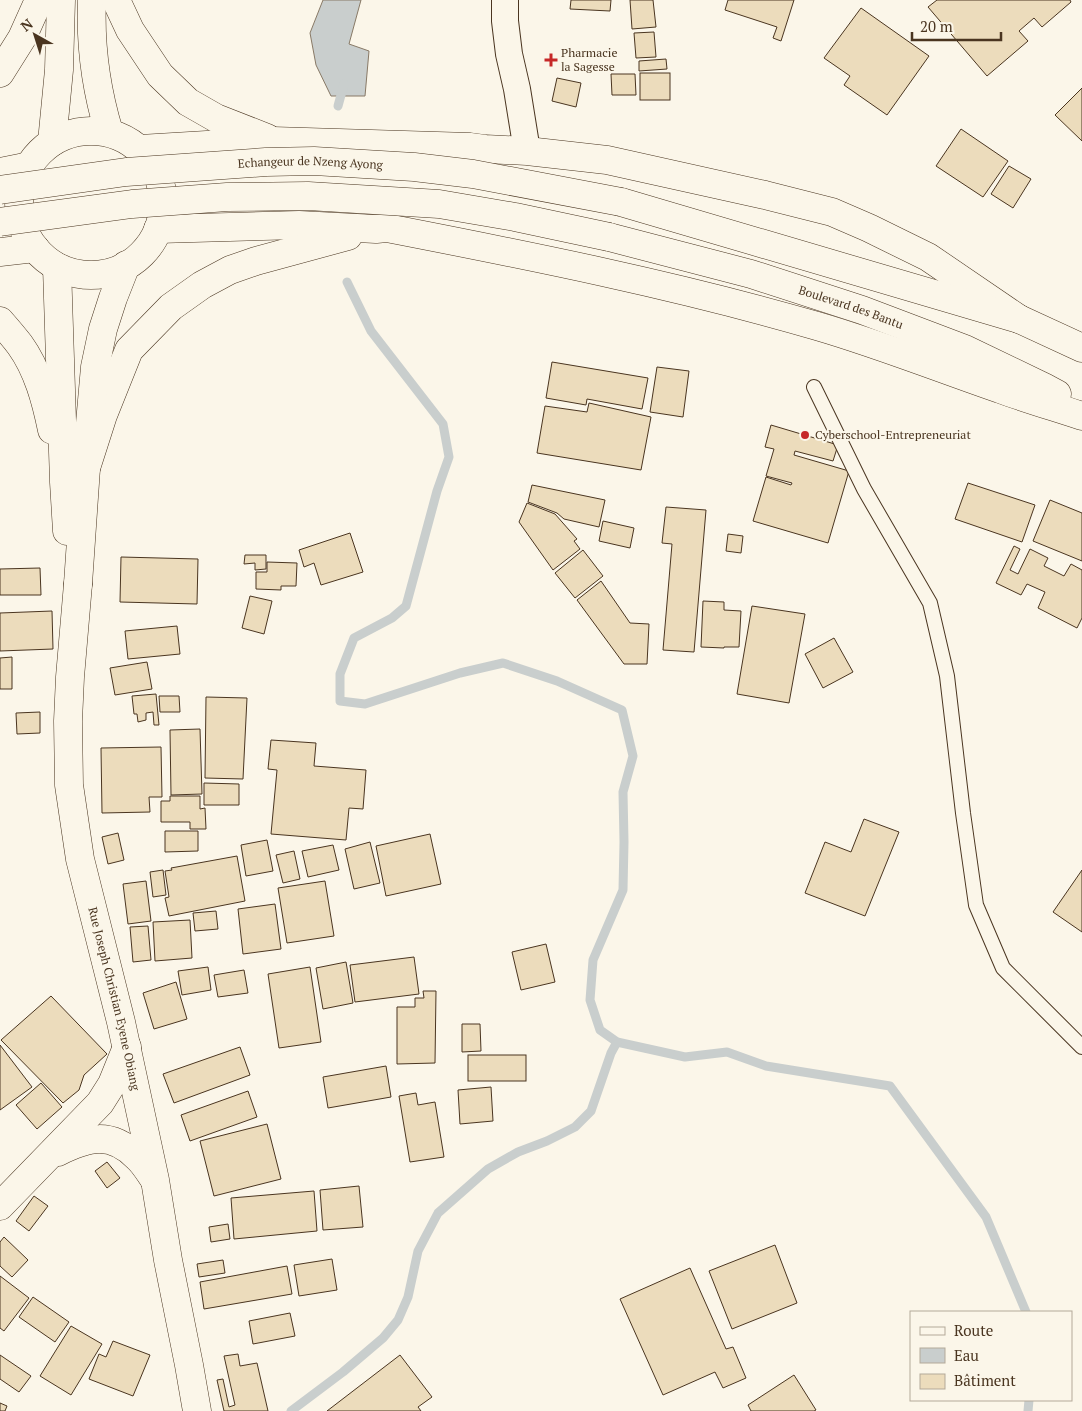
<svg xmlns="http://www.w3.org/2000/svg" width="1082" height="1411" viewBox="0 0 1082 1411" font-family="'PT Serif',serif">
	<rect width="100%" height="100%" fill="#fbf6e9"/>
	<polygon fill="#c9cecd" stroke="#887966" points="323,0 361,0 349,44 369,51 365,96 331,96 316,65 310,33"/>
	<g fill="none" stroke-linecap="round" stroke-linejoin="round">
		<g stroke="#c9cecd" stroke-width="9">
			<polyline points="338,106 344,84"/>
			<polyline points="347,282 371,331 443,424 449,457 437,491 406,606 392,618 354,638 340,674 340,701 365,704 460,673 503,663 557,681 622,710 633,756 623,792 624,842 623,890 593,960 590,1000 600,1030 617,1042 685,1057 727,1052 766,1066 890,1086 986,1217 1026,1312"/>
			<polyline points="291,1411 343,1372 383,1338 398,1320 408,1297 418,1251 438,1213 488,1169 518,1152 547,1141 575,1127 591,1111 611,1053 617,1042"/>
			<polyline points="1028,1411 1029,1400"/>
		</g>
	</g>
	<g fill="#ecdcbc" stroke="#4a3520">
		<polygon points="571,0 611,0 610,11 570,9"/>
		<polygon points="630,0 653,0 656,27 632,29"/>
		<polygon points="728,0 794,0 781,41 773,38 777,27 725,10"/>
		<polygon points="937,0 1070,0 1071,2 1042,27 1034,18 1019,31 1028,41 987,76 928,7"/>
		<polygon points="861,8 929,56 887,115 844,85 850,76 824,58"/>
		<polygon points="654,32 656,57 636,58 634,33"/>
		<polygon points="666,59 667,69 639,71 639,61"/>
		<rect x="640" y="73" width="30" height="27"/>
		<polygon points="611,74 635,74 636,95 612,95"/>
		<polygon points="557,78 581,83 576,107 552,101"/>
		<polygon points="1082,88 1082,141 1055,115"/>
		<polygon points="961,129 1008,161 983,197 936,166"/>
		<polygon points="1009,166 1031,179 1013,208 991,194"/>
		<polygon points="552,362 648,378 642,409 587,399 586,405 546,398"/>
		<polygon points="657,367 689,371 683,417 650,412"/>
		<polygon points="589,403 651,417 641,470 537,453 545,406 587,412"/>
		<polygon points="771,425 838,445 833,461 795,451 794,455 849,471 828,543 753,521 766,477 791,485 792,483 766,476 774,449 765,447"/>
		<polygon points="968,483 1035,505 1022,542 955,519"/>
		<polygon points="532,485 605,500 599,527 564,519 557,513 528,502"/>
		<polygon points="1050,500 1082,513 1082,561 1033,541"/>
		<polygon points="527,503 555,514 577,539 574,541 580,549 553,570 519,522"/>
		<polygon points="666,507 706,510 694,652 663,650 672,544 662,543"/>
		<polygon points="603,521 634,528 630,548 599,541"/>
		<polygon points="350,533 363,572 321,585 314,563 304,567 299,550"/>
		<polygon points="728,534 743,536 741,553 726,551"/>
		<polygon points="1014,546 1020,549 1010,570 1018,574 1030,549 1048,558 1044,566 1064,576 1071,564 1082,570 1082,618 1077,628 1038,608 1045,592 1027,584 1021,595 996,583"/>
		<polygon points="583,550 603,576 575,598 555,573"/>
		<polygon points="245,555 266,555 266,569 255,570 255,563 244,564"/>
		<polygon points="121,557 198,559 197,604 120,602"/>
		<polygon points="267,562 297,563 296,586 281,586 281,590 256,589 256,572 267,572"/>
		<polygon points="40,568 41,595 0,595 0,569"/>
		<polygon points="601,581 630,623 649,624 647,664 624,664 577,600"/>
		<polygon points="250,596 272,601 264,634 242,628"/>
		<polygon points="703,601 724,602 724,610 741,611 739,647 724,647 724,648 701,647"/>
		<polygon points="752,606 805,614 789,703 737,694"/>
		<polygon points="52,611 53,649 0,651 0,613"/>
		<polygon points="177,626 180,654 128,659 125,631"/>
		<polygon points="834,638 853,672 823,688 805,654"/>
		<polygon points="12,657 12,689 0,689 0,658"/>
		<polygon points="147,662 152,689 115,695 110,668"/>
		<polygon points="156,694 159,725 154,725 153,712 146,713 146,720 138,722 137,714 134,714 132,696"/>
		<polygon points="159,696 179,696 180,712 160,712"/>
		<polygon points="206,697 247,698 243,779 205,778"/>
		<polygon points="40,712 40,733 17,734 16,713"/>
		<polygon points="200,729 202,794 171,795 170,730"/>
		<polygon points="271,740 316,743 314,766 366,770 363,809 349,808 346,840 271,834 277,770 268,769"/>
		<polygon points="161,747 162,797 149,797 150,812 102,813 101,748"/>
		<polygon points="204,783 239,784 239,805 204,805"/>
		<polygon points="170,796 200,796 200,809 205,808 206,829 190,829 190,822 161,822 161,801 170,801"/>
		<polygon points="864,819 899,832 865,916 805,893 825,842 851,852"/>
		<polygon points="165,831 198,831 198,851 165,852"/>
		<polygon points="118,833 124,860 108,864 102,837"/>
		<polygon points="430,834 441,884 386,896 376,846"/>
		<polygon points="267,840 273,871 246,876 241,845"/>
		<polygon points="370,842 380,883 354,889 345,849"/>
		<polygon points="333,845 339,870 308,877 302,851"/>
		<polygon points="294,851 300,879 283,883 276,855"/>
		<polygon points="237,856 245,901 169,916 165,898 169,897 165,871 172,870 171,868"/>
		<polygon points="163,870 166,895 153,897 150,872"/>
		<polygon points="1082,870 1082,932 1053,912"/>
		<polygon points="146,881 151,921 128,924 123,884"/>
		<polygon points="325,881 334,936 287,943 278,888"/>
		<polygon points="275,904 281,949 243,954 238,909"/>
		<polygon points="216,911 218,929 195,931 193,913"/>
		<polygon points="190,920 192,958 155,961 153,922"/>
		<polygon points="148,926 151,960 133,962 130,927"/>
		<polygon points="546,944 555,982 521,990 512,952"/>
		<polygon points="414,957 419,994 355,1002 350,965"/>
		<polygon points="346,962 353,1003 323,1009 316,968"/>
		<polygon points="208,967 211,990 182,995 178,971"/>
		<polygon points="310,967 321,1042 279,1048 268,974"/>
		<polygon points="244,970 248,993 218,997 214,975"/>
		<polygon points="176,982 187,1019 154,1029 143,993"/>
		<polygon points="423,991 436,991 435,1063 397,1064 397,1007 415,1007 415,998 424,998"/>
		<polygon points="51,996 107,1054 84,1075 79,1090 63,1103 1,1040"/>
		<polygon points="462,1024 480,1024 481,1051 462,1052"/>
		<polygon points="0,1045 32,1087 0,1110"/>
		<polygon points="240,1047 250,1075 174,1103 163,1074"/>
		<rect x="468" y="1055" width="58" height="26"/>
		<polygon points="386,1066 391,1097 328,1108 323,1077"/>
		<polygon points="41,1083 62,1107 37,1129 16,1105"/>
		<polygon points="491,1087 493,1121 460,1124 458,1090"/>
		<polygon points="248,1091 257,1117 190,1141 181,1115"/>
		<polygon points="416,1093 418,1105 435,1102 444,1157 410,1162 399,1096"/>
		<polygon points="267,1124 281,1179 214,1196 200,1141"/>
		<polygon points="107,1162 120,1178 107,1188 95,1171"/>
		<polygon points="359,1186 363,1227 323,1230 320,1190"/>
		<polygon points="314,1191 317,1231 234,1239 231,1198"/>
		<polygon points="34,1196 48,1206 29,1231 16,1221"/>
		<polygon points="228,1224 230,1239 211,1242 209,1227"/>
		<polygon points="4,1237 28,1260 12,1277 0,1266 0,1242"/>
		<polygon points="775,1245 797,1303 732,1329 709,1271"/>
		<polygon points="332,1259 337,1290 299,1296 294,1265"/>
		<polygon points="223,1260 225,1273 199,1277 197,1264"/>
		<polygon points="287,1266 292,1294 204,1309 200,1282"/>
		<polygon points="690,1268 726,1349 733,1347 746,1378 723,1388 715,1372 663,1395 620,1299"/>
		<polygon points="0,1276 29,1298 4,1331 0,1328"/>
		<polygon points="33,1297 69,1322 55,1342 19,1317"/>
		<polygon points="290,1313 295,1336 253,1344 249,1321"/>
		<polygon points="71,1326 102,1344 71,1395 40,1376"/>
		<polygon points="113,1341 150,1355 133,1396 89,1379 99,1354 106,1357"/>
		<polygon points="238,1354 240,1366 257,1363 268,1411 224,1411 217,1380 223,1379 229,1407 235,1405 224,1356"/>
		<polygon points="0,1355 31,1376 19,1392 0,1379"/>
		<polygon points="400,1355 432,1397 418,1407 421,1411 327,1411"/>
		<polygon points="794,1375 816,1410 814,1411 751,1411 748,1405"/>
		<polygon points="0,1403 7,1406 5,1411 0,1411"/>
	</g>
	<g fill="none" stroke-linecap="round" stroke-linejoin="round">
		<defs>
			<polyline id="service" points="814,387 864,489 930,603 947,676 963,813 976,905 1003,968 1082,1047"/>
			<polyline id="minor" points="505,0 505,21 509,54 517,89 527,151"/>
			<g id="tertiary">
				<path id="s1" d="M78 584 70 677 68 721 69 785 80 859 121 1022 155 1180 168 1260 189 1365 197 1411"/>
				<path d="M58 1152C88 1137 111 1131 137 1157 144 1163 149 1172 154 1179"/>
				<polyline points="0,1206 100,1103 112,1084 127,1047"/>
			</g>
			<g id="trunk">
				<path d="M92 0C90 45 96 89 109 132"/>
				<polyline points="116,0 130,30 160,75 188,102 216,118 267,138"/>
				<polyline points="0,73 22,38 39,0"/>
				<circle cx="91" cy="203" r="72"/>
				<polyline points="52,142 59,70 61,0"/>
				<polyline points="140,149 273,141 470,147 485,149 527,151 607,160 765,195 832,212 869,228 928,257 1019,319"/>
				<polyline points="0,172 30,166"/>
				<polyline points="621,202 1019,319 1082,348"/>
				<path d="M158 229 299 225 376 229 387 228C531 256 676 285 817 326 879 344 939 368 1000 389 1027 399 1055 407 1082 416"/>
				<path id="s2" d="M609 237 751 274 862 310 965 349 1044 387 1057 394"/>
				<polyline points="0,252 35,248"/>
				<polyline points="57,267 64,482 67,531"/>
				<path d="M0 321C7 329 14 337 20 345 38 370 46 401 52 430"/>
				<polyline points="86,468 103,415 129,350 171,307 202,285 230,270 256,261 348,236"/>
				<polyline points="78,584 86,468 95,367 103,329 113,298 126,265"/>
			</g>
		</defs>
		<use href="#service" stroke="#4a3520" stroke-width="16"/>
		<use href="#minor" stroke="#4a3520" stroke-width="28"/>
		<use href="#tertiary" stroke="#4a3520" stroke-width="29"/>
		<use href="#trunk" stroke="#4a3520" stroke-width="29"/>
		<use href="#service" stroke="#fbf6e9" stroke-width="14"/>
		<use href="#minor" stroke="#fbf6e9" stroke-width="26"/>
		<use href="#tertiary" stroke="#fbf6e9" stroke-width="28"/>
		<use href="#trunk" stroke="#fbf6e9" stroke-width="28"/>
		<defs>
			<g id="trunk-bridge">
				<path id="s3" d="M0 190 126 172 266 162 314 161 414 167 473 174 621 202"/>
				<polyline points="0,222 132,204 227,197 308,196 439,204 515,217 609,237"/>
			</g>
		</defs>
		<use href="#trunk-bridge" stroke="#4a3520" stroke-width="29" stroke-linecap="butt"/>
		<use href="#trunk-bridge" stroke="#fbf6e9" stroke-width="28"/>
	</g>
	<g fill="#c62828" stroke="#fbf6e9" stroke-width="2">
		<path d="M548.5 52.5h5v5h5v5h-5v5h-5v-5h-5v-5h5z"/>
		<circle cx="805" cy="435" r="5"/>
	</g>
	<g text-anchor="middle" stroke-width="4" stroke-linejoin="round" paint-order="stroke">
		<g font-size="12" fill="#4a3520" stroke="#fbf6e9" text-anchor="start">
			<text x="561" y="57">Pharmacie<tspan x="561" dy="14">la Sagesse</tspan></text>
			<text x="815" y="439">Cyberschool-Entrepreneuriat</text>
		</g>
		<g font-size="12" fill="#4a3520" stroke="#fbf6e9">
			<text dy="4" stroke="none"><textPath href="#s3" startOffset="312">Echangeur de Nzeng Ayong</textPath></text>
			<text dy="4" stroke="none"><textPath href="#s2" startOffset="252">Boulevard des Bantu</textPath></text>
			<text dy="4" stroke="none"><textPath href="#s1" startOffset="420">Rue Joseph Christian Eyene Obiang</textPath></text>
		</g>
	</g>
	<rect x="910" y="1311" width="162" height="90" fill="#fbf6e9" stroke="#b4a999"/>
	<rect x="920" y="1327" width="25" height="8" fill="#fbf6e9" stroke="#b4a999"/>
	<text x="954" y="1336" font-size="15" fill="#4a3520">Route</text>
	<rect x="920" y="1348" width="25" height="15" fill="#c9cecd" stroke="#b4a999"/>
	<text x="954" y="1361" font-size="15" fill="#4a3520">Eau</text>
	<rect x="920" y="1374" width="25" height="15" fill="#ecdcbc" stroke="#b4a999"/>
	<text x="954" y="1386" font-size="15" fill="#4a3520">Bâtiment</text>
	<g transform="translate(35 35) rotate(321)" stroke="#fbf6e9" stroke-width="4" paint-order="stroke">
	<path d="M0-4L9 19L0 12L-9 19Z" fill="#4a3520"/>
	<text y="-8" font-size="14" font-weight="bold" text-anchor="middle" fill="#4a3520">N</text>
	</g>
	<path d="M912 32v8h89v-8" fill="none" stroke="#4a3520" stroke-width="2.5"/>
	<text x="920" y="32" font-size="15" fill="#4a3520" stroke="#fbf6e9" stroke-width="4" paint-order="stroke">20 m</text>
</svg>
